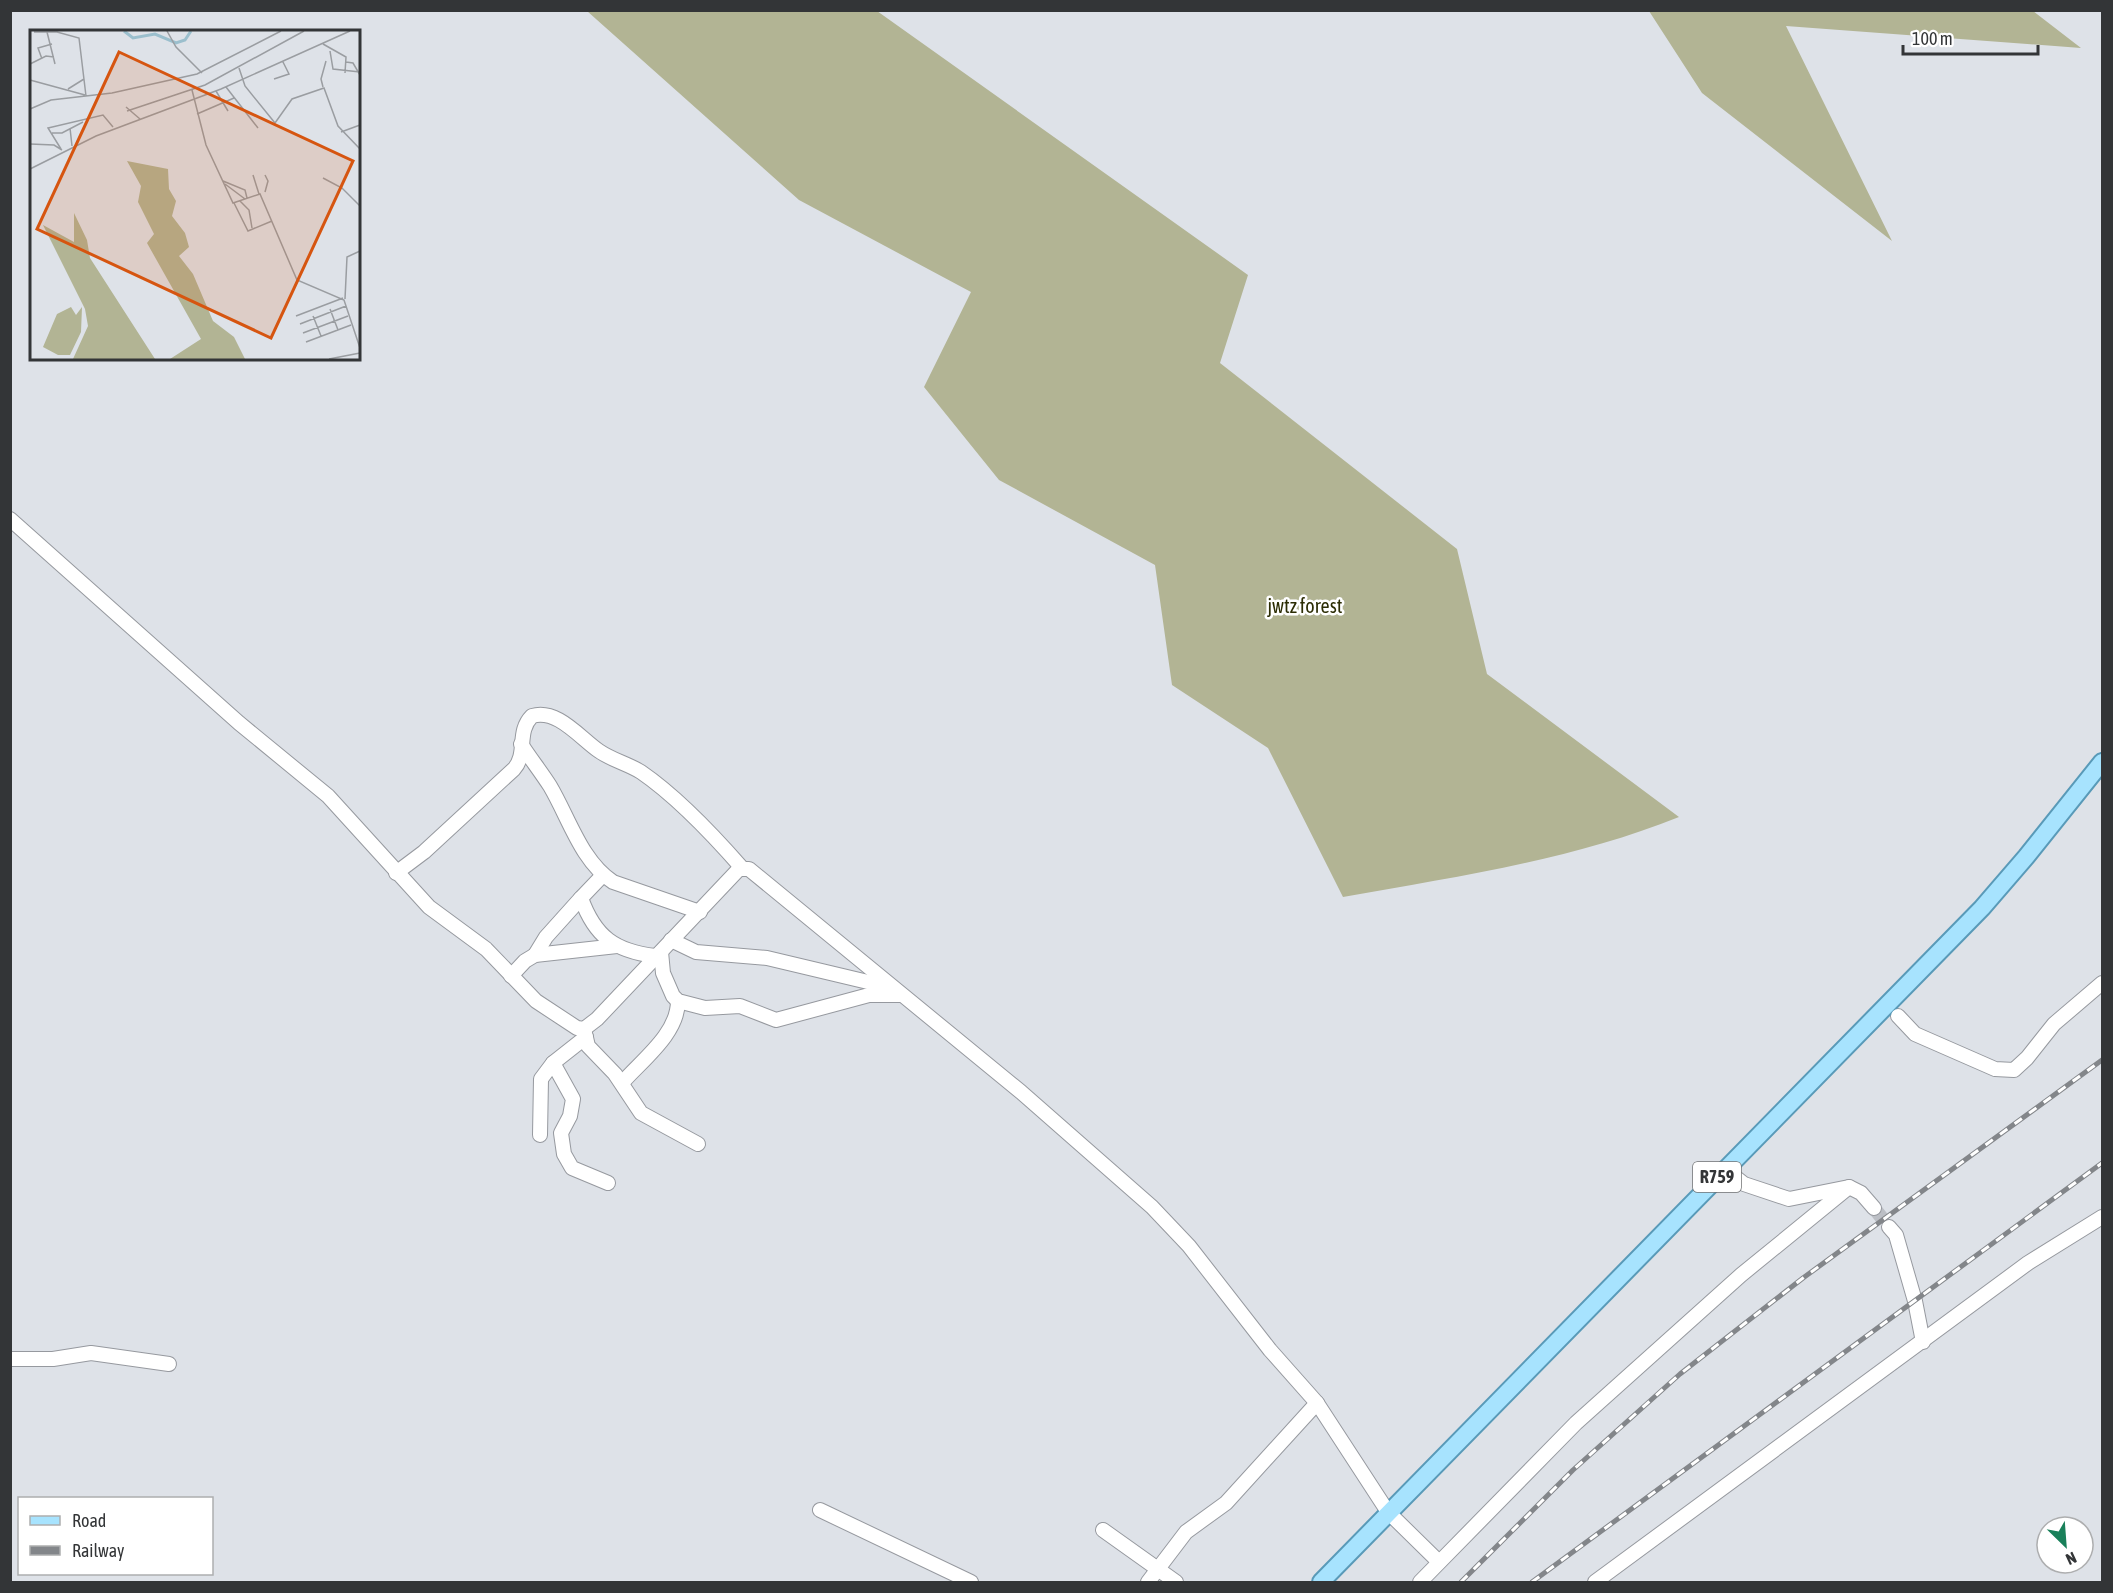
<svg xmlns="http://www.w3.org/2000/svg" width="2113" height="1593" viewBox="0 0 2113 1593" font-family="'Asap Condensed',sans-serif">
	<rect width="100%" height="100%" fill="#dee2e8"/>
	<g fill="#b2b494">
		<path d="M587 11H877L1248 275 1220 363 1457 549 1487 674 1679 817C1572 860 1456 877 1343 897L1268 748 1172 685 1155 565 999 480 924 387 971 292 799 200Z"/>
		<polygon points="1649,11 2033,11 2081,48 1786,26 1892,241 1702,93"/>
	</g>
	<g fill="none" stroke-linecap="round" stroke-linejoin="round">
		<polyline stroke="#9bbfcd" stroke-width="3" points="2075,809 2102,775"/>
		<polyline stroke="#bcbfc5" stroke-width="14" stroke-dasharray="14 7" stroke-linecap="butt" points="1874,1208 1889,1227"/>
		<defs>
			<g id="minor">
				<polyline points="10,519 239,723 328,796 429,907 486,949 536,1001 577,1028 584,1029 597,1019 739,869 749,869 1021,1092 1152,1207 1189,1246 1270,1350 1317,1403 1388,1512 1439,1562"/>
				<path d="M521 744C530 758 541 772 550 786 569 818 581 861 613 882L700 912"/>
				<path d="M396 873 424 852 514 769C528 753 516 732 532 716 557 708 580 738 599 751 612 760 628 764 641 772 676 796 714 836 742 868"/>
				<path d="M603 875 581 898C595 937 615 951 655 956"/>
				<polyline points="671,940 696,952 767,958 889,987"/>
				<polyline points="661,952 663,973 673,996 678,1001 705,1008 740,1006 776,1020 869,995 900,995"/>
				<polyline points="535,955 546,937 581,898"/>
				<polyline points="511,976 525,961 535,955 617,946"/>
				<polyline points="1898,1016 1915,1034 1995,1069 2014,1070 2027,1058 2054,1024 2102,983"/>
				<polyline points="584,1029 588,1046 615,1074 641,1113 698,1144"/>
				<polyline points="553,1063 573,1099 570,1116 561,1133 564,1154 572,1168 608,1183"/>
				<path d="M622 1083C642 1060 678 1034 678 1001"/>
				<polyline points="540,1135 541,1079 553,1063 586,1037"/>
				<polyline points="1725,1169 1744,1184 1789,1199 1849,1187 1861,1193 1874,1208"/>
				<polyline points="1889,1227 1896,1235 1915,1301 1923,1342"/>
				<polyline points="10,1359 53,1359 91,1353 169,1364"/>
				<polyline points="820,1510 971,1582"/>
				<polyline points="1103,1530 1176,1582"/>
				<polyline points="1148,1582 1186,1532 1226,1503 1317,1403"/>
				<polyline points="1420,1582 1576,1423 1741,1275 1849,1187"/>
				<polyline points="1595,1582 2028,1263 2102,1217"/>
			</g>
			<polyline id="major" points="1321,1582 1982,908 2026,857 2102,762"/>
		</defs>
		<use href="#minor" stroke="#96999f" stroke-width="16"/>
		<use href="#major" stroke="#599ab8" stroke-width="20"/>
		<use href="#minor" stroke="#fff" stroke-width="14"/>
		<use href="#major" stroke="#a7e3fe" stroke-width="16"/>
		<defs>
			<g id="rail">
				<polyline points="1461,1582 1573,1470 1680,1374 1803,1278 2102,1060"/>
				<polyline points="1532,1582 2102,1163"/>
			</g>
		</defs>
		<use href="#rail" stroke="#83868a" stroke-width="5"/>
		<use href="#rail" stroke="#fff" stroke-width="3" stroke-dasharray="9" stroke-linecap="butt"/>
	</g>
	<g text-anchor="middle" stroke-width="5" stroke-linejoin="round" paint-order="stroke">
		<rect fill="#fff" stroke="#707273" stroke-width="1.5" x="1693" y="1162" width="48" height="30" rx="4.5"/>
		<g font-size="18" font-weight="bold" fill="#333537">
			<text x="1717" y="1183">R759</text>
		</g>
		<g font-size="20" fill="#2b2c03" stroke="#fff">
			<text x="1305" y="613">jwtz forest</text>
		</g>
	</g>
	<g transform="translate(30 30)">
		<rect width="330" height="330" fill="#dee2e8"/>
		<path d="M97 131 138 139 139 159 146 171 142 186 155 203 159 217 149 226 163 244 183 291 204 307 215 329H140L171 309 117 213 124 204 108 172 111 156ZM44 183 57 210 60 228 125 329H43L58 296 55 279 13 195 44 212ZM41 277 46 285 52 277 51 302 40 325H28L13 317 27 284Z" fill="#b2b494"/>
		<path fill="none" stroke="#9bbfcd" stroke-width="3" d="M94 1 103 8 125 4 146 13 155 10 161 1"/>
		<path fill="none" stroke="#9a9da1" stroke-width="1.5" d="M137 1 146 17 172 43M4 2H27L49 8 56 66M17 2 25 34M293 14 316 27 315 43M300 21 303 39 330 42M12 29 8 18 22 14M316 32 323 33 330 45M0 34 16 26 24 27M209 38 215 56 245 93 262 69 294 58 308 96 330 119M244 49 259 44 253 32M0 50 55 65M196 57 228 98M293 57 291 49 296 31M38 59 54 49M162 60 176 115 203 173 230 164 267 250 314 270 330 318M186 61 198 81M96 77 110 89M0 79 21 70 82 63 167 44 251 1M97 81 175 55 274 1M167 84 204 68M40 98 42 116M311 102 330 95M22 103H32L53 92M0 114 24 115 32 120M31 119 18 98 73 85 83 97M0 139 66 106 191 59 320 1M223 145 229 164M293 148 312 158 330 176M193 151 215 160 217 168M195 154 215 169M235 162 238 151 235 145M210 171 219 180 222 198M204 173 218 201 242 191M315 269 317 227 330 221M300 279 308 300M266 286 313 268M283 286 291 306M270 294 316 276M273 303 318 286M276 312 321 295M299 329 330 323"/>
		<path fill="#d65510" fill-opacity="0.15" stroke="#d65510" stroke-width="3" d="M89 22 323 131 241 308 7 199Z"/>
		<rect width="330" height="330" fill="none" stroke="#333537" stroke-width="3"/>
	</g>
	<rect width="2113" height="1593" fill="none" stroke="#333537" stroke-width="24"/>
	<rect x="18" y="1497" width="195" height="78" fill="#ffffff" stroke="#adaeaf" stroke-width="1.5"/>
	<rect x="30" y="1516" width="30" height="9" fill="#a7e3fe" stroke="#adaeaf" stroke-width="1.5"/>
	<text x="72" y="1527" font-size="18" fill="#333537">Road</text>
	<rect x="30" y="1546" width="30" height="9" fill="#83868a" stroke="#adaeaf" stroke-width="1.5"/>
	<text x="72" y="1557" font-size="18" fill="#333537">Railway</text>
	<g transform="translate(2065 1545) rotate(155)"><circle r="28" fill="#ffffff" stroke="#adaeaf" stroke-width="1.5"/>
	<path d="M0-4.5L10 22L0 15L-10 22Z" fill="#19805a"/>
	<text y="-9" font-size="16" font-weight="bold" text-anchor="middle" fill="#333537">N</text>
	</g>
	<path d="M1903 45v9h135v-9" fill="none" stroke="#333537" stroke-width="3"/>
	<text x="1912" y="45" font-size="18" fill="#333537" stroke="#ffffff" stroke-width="4.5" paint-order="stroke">100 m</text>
</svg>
